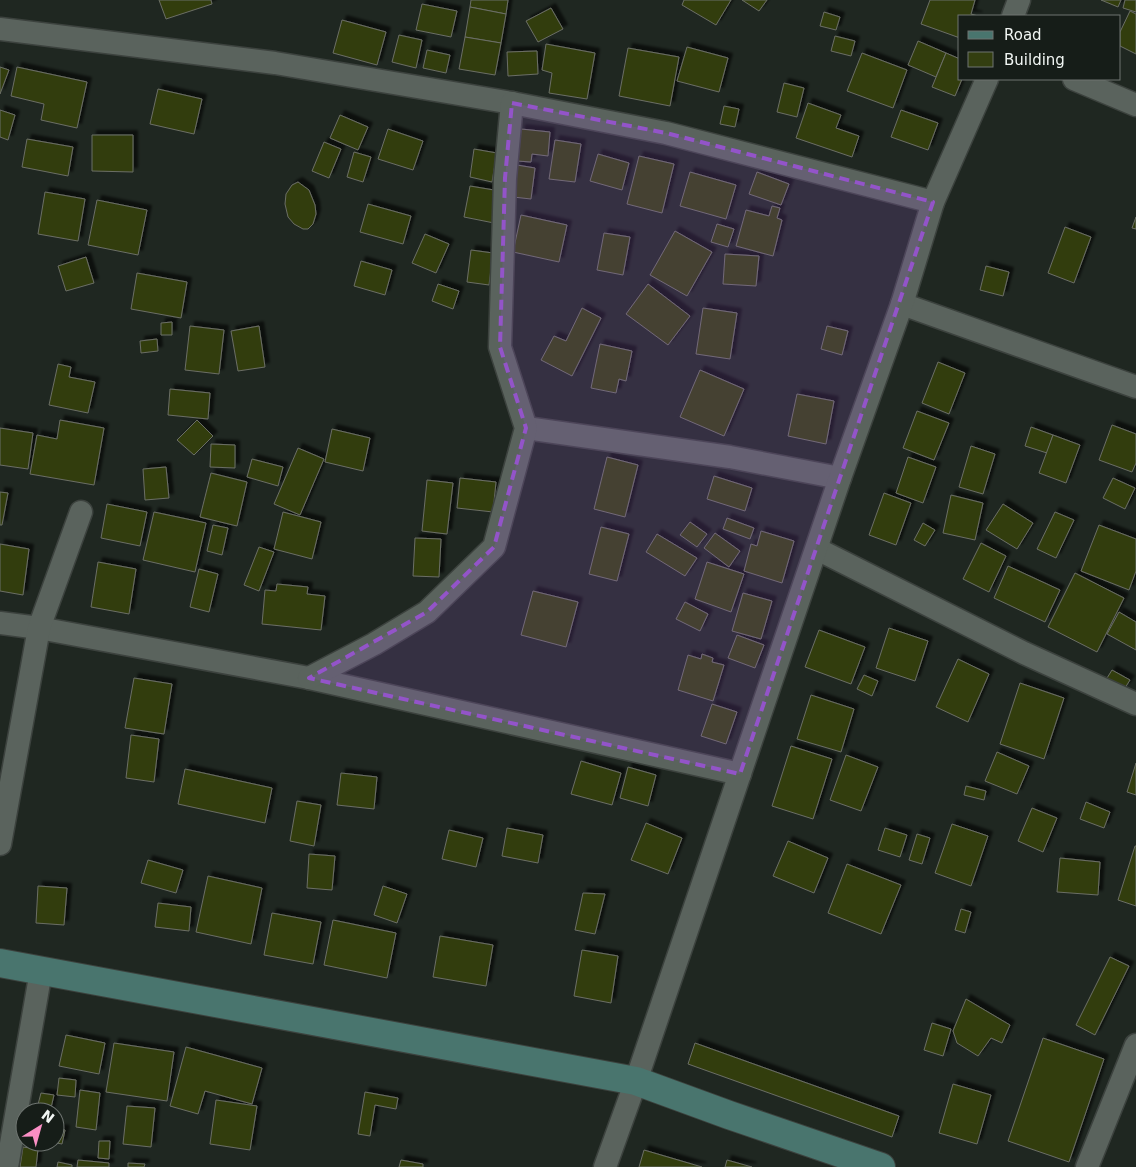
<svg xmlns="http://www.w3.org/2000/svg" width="1136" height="1167" viewBox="0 0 1136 1167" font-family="'DejaVu Sans',sans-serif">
	<defs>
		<filter id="shadow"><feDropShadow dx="4.5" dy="-4.5" stdDeviation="1" flood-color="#0009"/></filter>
	</defs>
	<rect width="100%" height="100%" fill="#1f2721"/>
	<g fill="#333e10" stroke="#6b6e65" filter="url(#shadow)">
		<polygon points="159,0 211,0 212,4 166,19"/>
		<polygon points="471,0 508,0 506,14 470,7"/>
		<polygon points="684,0 731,0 716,25 682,5"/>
		<polygon points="742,0 767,0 759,11"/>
		<polygon points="930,0 975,0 971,14 978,16 960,16 960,38 921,24"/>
		<polygon points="1101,0 1121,0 1118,7"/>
		<polygon points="1125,0 1136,0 1136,12 1123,8"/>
		<polygon points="422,4 457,11 451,37 416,30"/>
		<polygon points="470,7 506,14 501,43 465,37"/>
		<polygon points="551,8 563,29 538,42 526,21"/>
		<polygon points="1130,11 1136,14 1136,54 1120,46 1120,32"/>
		<polygon points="824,12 840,17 836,30 820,26"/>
		<polygon points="342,20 386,32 377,65 333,53"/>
		<polygon points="399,35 422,40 416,68 392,62"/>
		<polygon points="835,36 855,41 851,56 831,51"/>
		<polygon points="465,37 501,43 495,75 459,69"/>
		<polygon points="918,41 946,53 936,77 908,65"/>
		<polygon points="546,44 595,53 587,99 549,93 552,73 542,70"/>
		<polygon points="687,47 728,58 719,92 677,81"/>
		<polygon points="628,48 679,57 670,106 619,96"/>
		<polygon points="427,50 450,55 446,73 423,68"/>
		<polygon points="537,51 538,74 508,76 507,52"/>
		<polygon points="862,53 907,70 893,108 847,91"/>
		<polygon points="946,53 960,59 960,79 962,79 955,96 932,87"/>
		<polygon points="0,67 9,70 0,94"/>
		<polygon points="17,67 87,82 77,128 41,120 44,104 11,96"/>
		<polygon points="784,83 804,88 797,117 777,112"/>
		<polygon points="158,89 202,99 194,134 150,124"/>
		<polygon points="808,103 841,115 836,128 859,136 852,157 796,138"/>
		<polygon points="724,106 739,109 735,127 720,124"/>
		<polygon points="0,110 15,115 8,140 0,137"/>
		<polygon points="901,110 938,123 928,150 891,137"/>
		<polygon points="340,115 368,127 358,150 330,138"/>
		<polygon points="388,129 423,141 413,170 378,159"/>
		<polygon points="521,129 550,132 548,156 532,154 531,162 517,161"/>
		<polygon points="92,135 133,135 133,172 92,171"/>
		<polygon points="27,139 73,147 68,176 22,167"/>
		<polygon points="555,140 581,144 575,182 549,179"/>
		<polygon points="324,142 341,149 329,178 312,171"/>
		<polygon points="474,149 497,153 492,182 470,177"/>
		<polygon points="354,152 371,157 363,182 347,177"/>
		<polygon points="598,154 629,163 622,190 590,181"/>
		<polygon points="639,156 674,164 662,213 627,204"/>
		<polygon points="517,165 535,168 531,199 513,197"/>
		<polygon points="690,172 736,185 726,219 680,206"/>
		<polygon points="757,172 789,184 781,205 749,194"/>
		<polygon points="298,182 309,190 315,205 316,214 313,224 308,229 303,229 294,224 288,217 285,204 286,194 292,185"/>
		<polygon points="470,186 500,191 494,223 464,217"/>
		<polygon points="45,192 85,199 78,241 38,234"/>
		<polygon points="97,200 147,210 138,255 88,245"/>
		<polygon points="368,204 411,216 403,244 360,232"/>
		<polygon points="772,206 780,208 777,218 782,220 773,256 736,246 746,210 769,216"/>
		<polygon points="521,215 567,225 559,262 513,252"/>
		<polygon points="1136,217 1136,229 1132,228"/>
		<polygon points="717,224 734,229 728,247 711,242"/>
		<polygon points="1065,227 1091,237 1074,283 1048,273"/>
		<polygon points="675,231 712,252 687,296 650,275"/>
		<polygon points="604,233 630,237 623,275 597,270"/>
		<polygon points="425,234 449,244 436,273 412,263"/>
		<polygon points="471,250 493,253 489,285 467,282"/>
		<polygon points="725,254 759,256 756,286 723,284"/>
		<polygon points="86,257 94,283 66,291 58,266"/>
		<polygon points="361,261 392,270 385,295 354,286"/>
		<polygon points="986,266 1009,272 1003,296 980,290"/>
		<polygon points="137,273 187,282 181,318 131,309"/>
		<polygon points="438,284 459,291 453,309 432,301"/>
		<polygon points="648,284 690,316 668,345 626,314"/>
		<polygon points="582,308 601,318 572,376 541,360 554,336 566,341"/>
		<polygon points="703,308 737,313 730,359 696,354"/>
		<polygon points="172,322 172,335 161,335 161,323"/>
		<polygon points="190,326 224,330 219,374 185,370"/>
		<polygon points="259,326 265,367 238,371 231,331"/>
		<polygon points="827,326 848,331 842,355 821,349"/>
		<polygon points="157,339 158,351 141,353 140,341"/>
		<polygon points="600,344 632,351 626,381 619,379 616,393 591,388"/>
		<polygon points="938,362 965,373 949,414 922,403"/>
		<polygon points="58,364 71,367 69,377 95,382 88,413 49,405"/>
		<polygon points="700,370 744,389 724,436 680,417"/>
		<polygon points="170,389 210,393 208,419 168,415"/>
		<polygon points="797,394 834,401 826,444 788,436"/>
		<polygon points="917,411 949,423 934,460 903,448"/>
		<polygon points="60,420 104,428 94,485 30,474 37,435 57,439"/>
		<polygon points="197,420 213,436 194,455 177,440"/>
		<polygon points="1112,425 1136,434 1136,463 1132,472 1099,460"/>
		<polygon points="1031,427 1053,435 1047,453 1025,446"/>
		<polygon points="0,428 33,433 28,469 0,465"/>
		<polygon points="332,429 370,438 363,471 325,462"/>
		<polygon points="1053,435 1080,445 1066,483 1039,473"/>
		<polygon points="211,444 235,445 235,468 210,467"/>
		<polygon points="971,446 995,454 983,494 959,487"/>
		<polygon points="298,448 324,459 300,515 274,504"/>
		<polygon points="607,457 638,465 625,517 594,509"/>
		<polygon points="908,457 936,467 923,503 896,493"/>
		<polygon points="252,459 283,467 278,486 247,477"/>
		<polygon points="166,467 169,498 145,500 143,469"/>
		<polygon points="211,473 247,482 237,526 200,517"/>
		<polygon points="714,476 752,488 745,511 707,499"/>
		<polygon points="460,478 496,482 493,512 457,508"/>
		<polygon points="1113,478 1135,488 1125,509 1103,498"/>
		<polygon points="427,480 453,483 447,534 422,531"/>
		<polygon points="0,492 8,493 2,525 0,525"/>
		<polygon points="884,493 911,503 896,545 869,535"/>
		<polygon points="951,495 983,503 975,540 943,533"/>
		<polygon points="107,504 147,512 140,546 101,538"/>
		<polygon points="1003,504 1033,523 1017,549 986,530"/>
		<polygon points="154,512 206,523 195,572 143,560"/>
		<polygon points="283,512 321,522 312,559 274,549"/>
		<polygon points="1055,512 1074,520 1056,558 1037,549"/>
		<polygon points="727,518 754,528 750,539 723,529"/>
		<polygon points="690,522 707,534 697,547 680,535"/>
		<polygon points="923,523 935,530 925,546 914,540"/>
		<polygon points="213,525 228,528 222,555 207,551"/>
		<polygon points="1099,525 1136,539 1136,571 1129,590 1081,571"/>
		<polygon points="601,527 629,534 617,581 589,574"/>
		<polygon points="761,531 794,541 782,583 744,571 751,544 757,546"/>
		<polygon points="715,533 740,551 729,567 704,548"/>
		<polygon points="657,534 697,558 685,576 646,552"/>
		<polygon points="415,538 441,539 439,577 413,576"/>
		<polygon points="981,543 1006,556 989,592 963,579"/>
		<polygon points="0,544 29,549 23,595 0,591"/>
		<polygon points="259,547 274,552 259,591 244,585"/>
		<polygon points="98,562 136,569 129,614 91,607"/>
		<polygon points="707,562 744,574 731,612 695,599"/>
		<polygon points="1008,566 1060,590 1045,622 994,598"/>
		<polygon points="199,569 218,574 209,612 190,607"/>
		<polygon points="1075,573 1124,598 1097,652 1048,627"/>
		<polygon points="277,584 308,587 307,594 325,596 321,630 262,624 265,590 276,591"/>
		<polygon points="533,591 578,602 566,647 521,635"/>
		<polygon points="743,593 772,601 761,639 732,631"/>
		<polygon points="685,602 708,614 700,631 676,619"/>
		<polygon points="1119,612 1136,622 1136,650 1107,634"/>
		<polygon points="889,628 928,641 915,681 876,668"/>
		<polygon points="819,630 865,647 851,684 805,667"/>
		<polygon points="737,635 764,645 755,668 728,658"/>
		<polygon points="702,654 713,658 712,662 724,665 713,701 678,690 688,655 701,659"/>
		<polygon points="958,659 989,674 968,722 936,707"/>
		<polygon points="1112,670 1130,680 1125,688 1107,678"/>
		<polygon points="864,675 878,681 872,696 857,689"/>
		<polygon points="134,678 172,684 164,734 125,728"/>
		<polygon points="1020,683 1064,698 1044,759 1000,744"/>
		<polygon points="811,695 854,709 841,752 797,739"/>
		<polygon points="712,704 737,712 726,744 701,736"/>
		<polygon points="131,735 159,739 154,782 126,778"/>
		<polygon points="791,746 832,759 813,819 772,806"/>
		<polygon points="997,752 1029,766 1017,794 985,781"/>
		<polygon points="846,755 878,767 861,811 830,800"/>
		<polygon points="581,761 621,773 612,805 571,794"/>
		<polygon points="1136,763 1136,795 1127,792"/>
		<polygon points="628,767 656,775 648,806 620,798"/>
		<polygon points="185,769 272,788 265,823 178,804"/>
		<polygon points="341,773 377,777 374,809 337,805"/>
		<polygon points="966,786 986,791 984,800 964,795"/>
		<polygon points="297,801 321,805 314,846 290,841"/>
		<polygon points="1086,802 1110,812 1104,828 1080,819"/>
		<polygon points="1032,808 1057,818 1043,852 1018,841"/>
		<polygon points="646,823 682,838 668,874 631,860"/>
		<polygon points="952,824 988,836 971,886 935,873"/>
		<polygon points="507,828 543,835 538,863 502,856"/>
		<polygon points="885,828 907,835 900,857 878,850"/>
		<polygon points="449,830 483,838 476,867 442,859"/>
		<polygon points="917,834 930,838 922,864 909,860"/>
		<polygon points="788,841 828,858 814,893 773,876"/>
		<polygon points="1135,846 1136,846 1136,906 1118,900"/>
		<polygon points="309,854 335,856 332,890 307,888"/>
		<polygon points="1060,858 1100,862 1098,895 1057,892"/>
		<polygon points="148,860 183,870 176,893 141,883"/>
		<polygon points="847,864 901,885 881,934 828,913"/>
		<polygon points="208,876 262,888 251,944 196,932"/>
		<polygon points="38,886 67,888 64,925 36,923"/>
		<polygon points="383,886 407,894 397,923 374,915"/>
		<polygon points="583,893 605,894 595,934 575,930"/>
		<polygon points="158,903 191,907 189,931 155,927"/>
		<polygon points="961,909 971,912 965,933 955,930"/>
		<polygon points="272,913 321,922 313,964 264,955"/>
		<polygon points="333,920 396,933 387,978 324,965"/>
		<polygon points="440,936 493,945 486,986 433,977"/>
		<polygon points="582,950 618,956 611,1003 574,996"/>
		<polygon points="1110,957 1129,966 1095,1035 1076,1025"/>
		<polygon points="966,999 1010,1025 1002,1043 991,1038 978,1056 957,1043 953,1031"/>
		<polygon points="932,1023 951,1029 943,1056 924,1050"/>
		<polygon points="66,1035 105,1043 99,1074 59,1066"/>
		<polygon points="1043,1038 1104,1059 1069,1162 1008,1141"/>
		<polygon points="114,1043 174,1052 167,1101 106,1092"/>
		<polygon points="695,1043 899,1116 892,1137 688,1064"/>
		<polygon points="186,1047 262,1068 252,1104 205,1091 198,1114 170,1106"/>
		<polygon points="59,1078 76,1080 75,1097 57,1095"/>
		<polygon points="953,1084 991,1095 977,1144 939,1133"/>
		<polygon points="80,1090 100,1093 96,1130 76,1127"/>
		<polygon points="365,1092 398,1098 396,1109 375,1105 370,1136 358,1134"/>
		<polygon points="41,1093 54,1095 50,1112 36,1112"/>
		<polygon points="216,1100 257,1106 250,1150 210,1144"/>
		<polygon points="127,1106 155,1108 151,1147 123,1144"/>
		<polygon points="55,1128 65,1130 62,1144 51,1142 55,1142"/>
		<polygon points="99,1141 110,1141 109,1159 98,1158"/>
		<polygon points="23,1147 38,1149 36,1167 20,1167"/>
		<polygon points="644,1150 702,1167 639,1167"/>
		<polygon points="78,1160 109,1163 109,1167 77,1167"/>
		<polygon points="401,1160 423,1164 423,1167 399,1167"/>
		<polygon points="727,1160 752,1167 725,1167"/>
		<polygon points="58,1162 72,1165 72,1167 57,1167"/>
		<polygon points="128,1163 145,1164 144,1167 128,1167"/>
	</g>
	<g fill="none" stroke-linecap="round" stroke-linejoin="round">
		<defs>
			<g id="street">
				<polyline points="1013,16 1019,0"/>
				<polyline points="0,29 275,63 512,103 666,133 933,202"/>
				<polyline points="1074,79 1136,105"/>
				<polyline points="902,304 1136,387"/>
				<polyline points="526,428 730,457 840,478"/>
				<polyline points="817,549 1024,653 1136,704"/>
				<polyline points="0,623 39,628 309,678 740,774"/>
				<polyline points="309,678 374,644 427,612 494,547 526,428 500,347 505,178 512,103"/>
				<polyline points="0,844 39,628 81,512"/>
				<polyline points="7,1167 41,971"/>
				<polyline points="605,1167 636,1081 840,478 902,304 933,202 987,79"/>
				<polyline points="1087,1167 1136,1045"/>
			</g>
			<polyline id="secondary" points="0,963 636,1081 729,1115 881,1167"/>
		</defs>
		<use href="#street" stroke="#3c423e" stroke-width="25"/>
		<use href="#secondary" stroke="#3c423e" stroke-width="30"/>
		<use href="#street" stroke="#5a635d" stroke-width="22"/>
		<use href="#secondary" stroke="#49756e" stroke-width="28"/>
	</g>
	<path fill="#9354c9" fill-opacity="0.2" stroke="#9354c9" stroke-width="4" stroke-dasharray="10 6" stroke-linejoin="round" d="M512 103 666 133 933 202 740 774 309 678 427 612 494 547 526 428 500 347 505 178Z"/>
	<rect x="958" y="15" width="162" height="65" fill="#161d18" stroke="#6e7470"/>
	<rect x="968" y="31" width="25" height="8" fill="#49756e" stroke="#6e7470"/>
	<text x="1004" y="40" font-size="15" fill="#f1f6f3">Road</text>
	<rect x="968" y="52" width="25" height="15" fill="#333e10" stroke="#6e7470"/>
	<text x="1004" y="65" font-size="15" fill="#f1f6f3">Building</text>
	<g transform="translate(40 1127) rotate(37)"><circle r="24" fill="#161d18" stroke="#6e7470"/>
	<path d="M0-4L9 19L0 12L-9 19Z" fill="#fb8fc5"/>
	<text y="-8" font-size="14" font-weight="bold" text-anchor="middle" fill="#f1f6f3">N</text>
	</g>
</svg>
